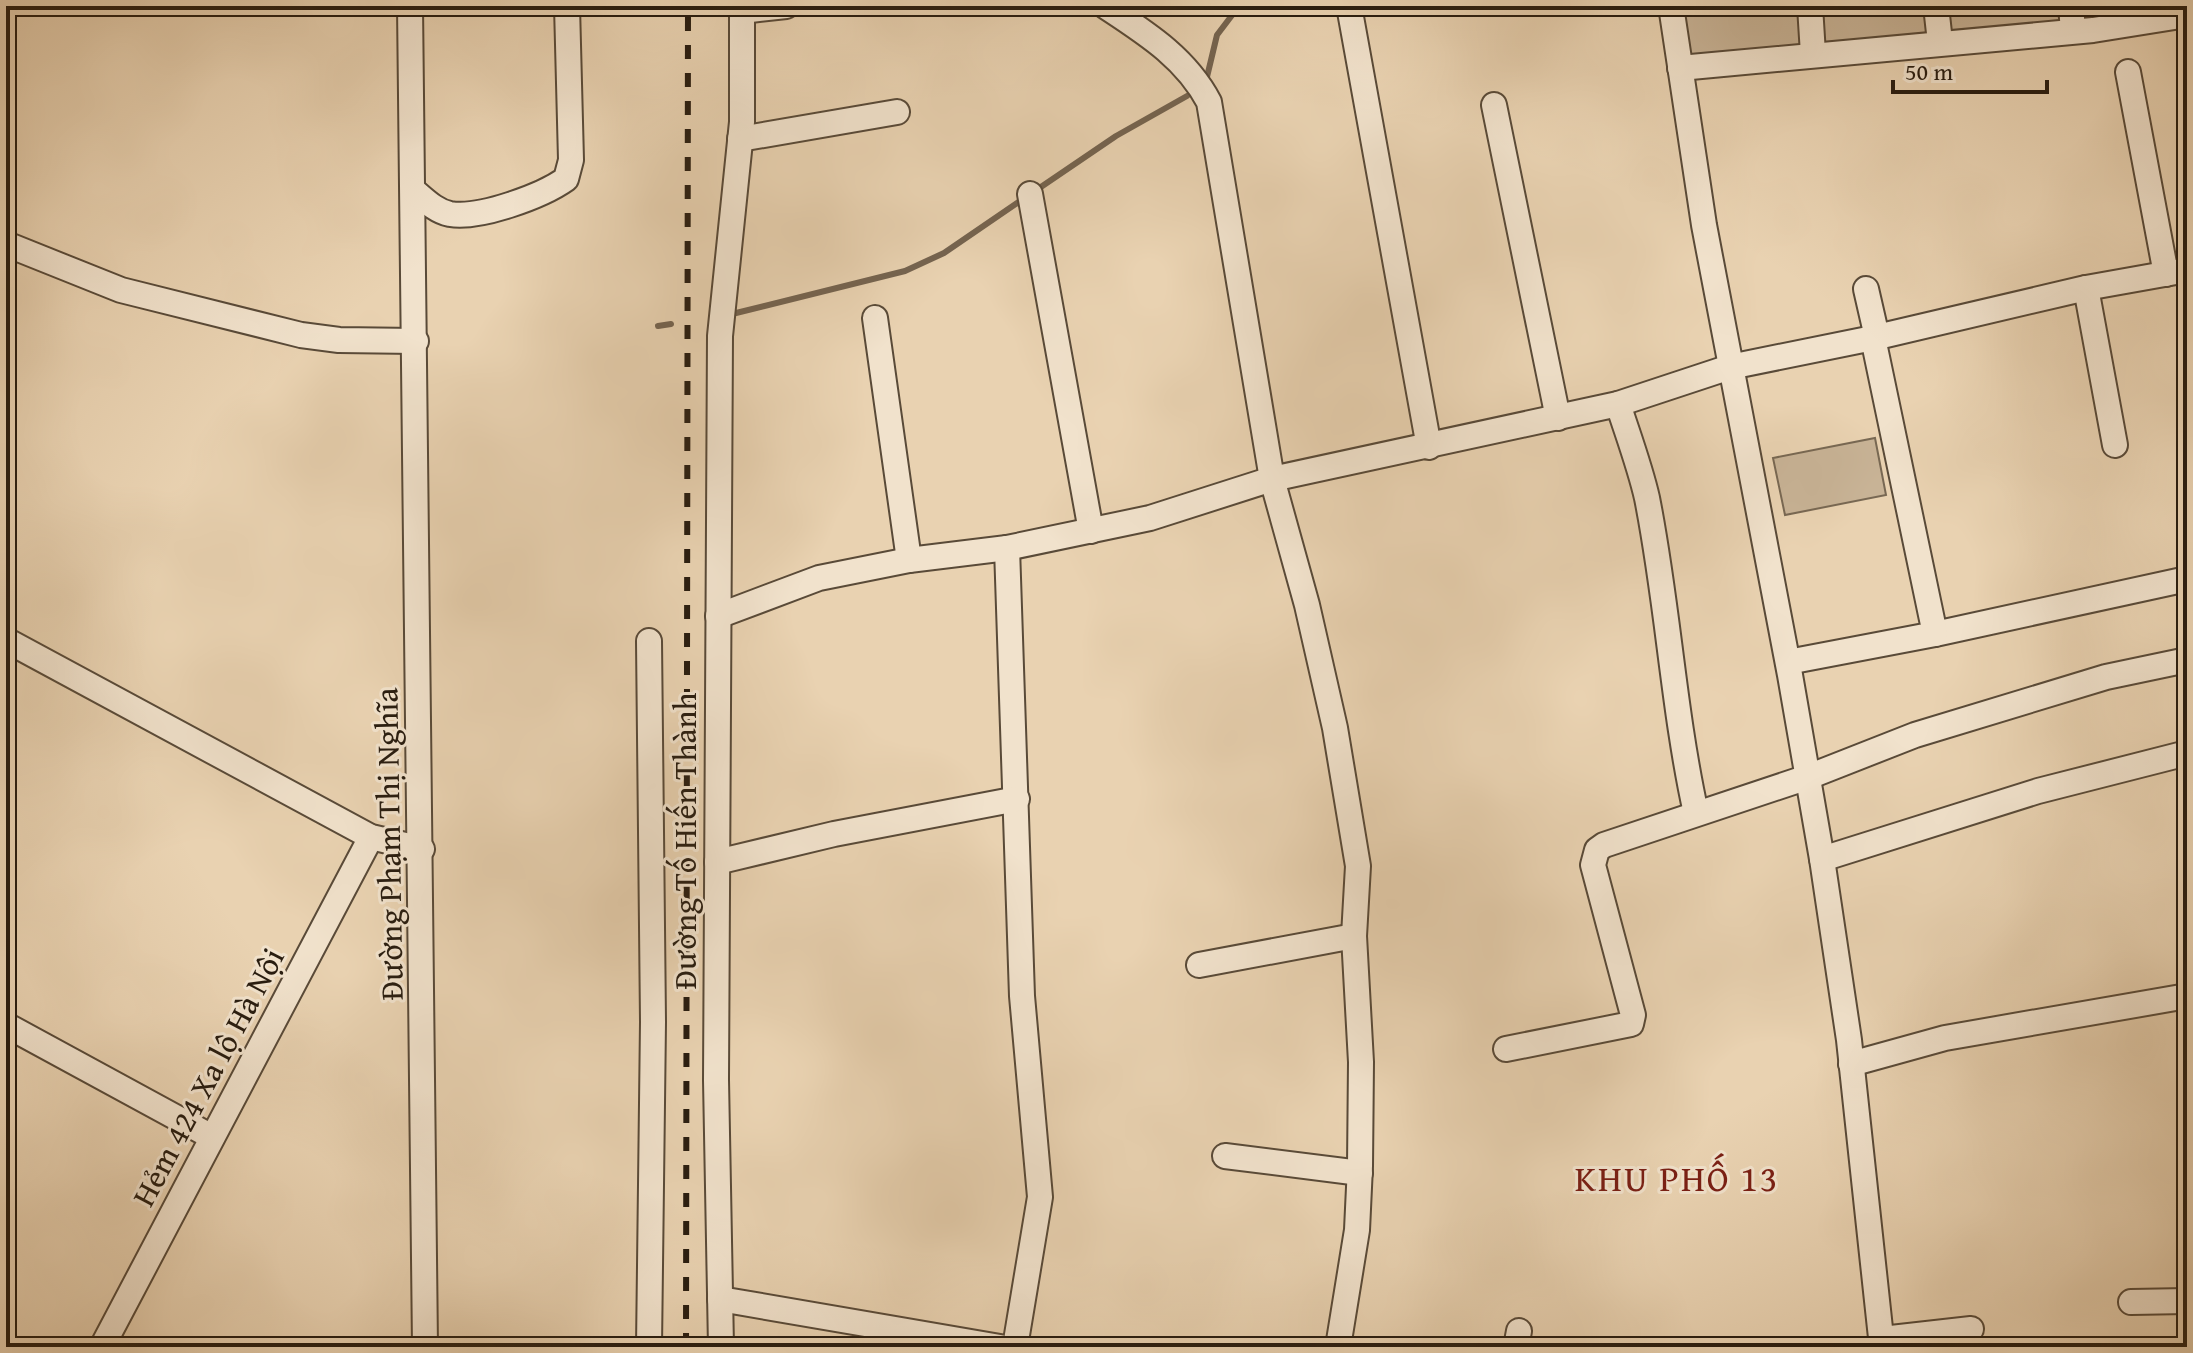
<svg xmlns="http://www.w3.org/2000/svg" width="2193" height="1353" viewBox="0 0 2193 1353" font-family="'Gentium Book Plus',serif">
	<rect width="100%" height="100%" fill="#e9d2b1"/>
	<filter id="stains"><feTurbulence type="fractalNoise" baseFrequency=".0025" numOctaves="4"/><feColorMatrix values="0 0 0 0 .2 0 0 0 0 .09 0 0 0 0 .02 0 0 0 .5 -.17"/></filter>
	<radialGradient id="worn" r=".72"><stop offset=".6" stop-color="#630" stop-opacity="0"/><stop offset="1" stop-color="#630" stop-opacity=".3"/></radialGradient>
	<g fill="#c8b396" stroke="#786853" stroke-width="2">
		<polygon points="1678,6 2187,6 2187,11 1686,60"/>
		<polygon points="1875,438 1886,495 1785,515 1773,458"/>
	</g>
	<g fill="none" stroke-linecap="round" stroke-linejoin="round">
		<g stroke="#756450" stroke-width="6">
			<polyline points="1206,81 1217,35 1239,6"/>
			<polyline points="1035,191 1116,136 1187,96"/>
			<polyline points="732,314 905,271 944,253 1026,197"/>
			<polyline points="658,326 671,324"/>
		</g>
		<defs>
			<g id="minor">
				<polyline points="410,6 425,1347"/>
				<path d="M1105 6C1146 33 1186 58 1209 102L1272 479 1307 605 1335 728 1358 866 1354 936 1361 1062 1360 1166 1357 1230 1338 1347"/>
				<polyline points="1349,6 1429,447"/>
				<polyline points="1671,6 1704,225 1790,675 1822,859 1849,1040 1882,1347"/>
				<polyline points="1810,6 1813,54"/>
				<polyline points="1936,6 1940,42"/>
				<polyline points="2071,6 2073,31"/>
				<polyline points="742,11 786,6"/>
				<polyline points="1680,68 2093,30 2187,15"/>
				<polyline points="2128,72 2166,274"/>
				<polyline points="1494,105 1558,418"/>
				<polyline points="740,139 897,112"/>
				<path d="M413 190C424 199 435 211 450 214 480 219 542 196 566 179L571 160 567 6"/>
				<polyline points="1030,194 1091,531"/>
				<polyline points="6,244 121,290 301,335 339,340 416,341"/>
				<polyline points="2086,288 2115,445"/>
				<polyline points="1866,289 1877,337"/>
				<polyline points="875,318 909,560"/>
				<path d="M1618 404C1628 435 1640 467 1647 498 1668 603 1673 709 1696 813"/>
				<polyline points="1007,548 1022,996 1040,1197 1015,1347"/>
				<polyline points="718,616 819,578 909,560 1007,548 1150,518 1272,479 1618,404 1730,367 1873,338 2086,288 2187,270"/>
				<polyline points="1935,634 2187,579"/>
				<polyline points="6,640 371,837 422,849"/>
				<polyline points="649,641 653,1022 649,1347"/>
				<polyline points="1788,662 1935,634 1873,338"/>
				<polyline points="1822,859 2038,791 2187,753"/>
				<polyline points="717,862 834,834 1017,799"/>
				<polyline points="1199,965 1354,936"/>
				<polyline points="6,1025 212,1137"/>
				<polyline points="1506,1049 1631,1024 1633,1015 1593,865 1597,850 1604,845 1808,777 1915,735 2106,677 2187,660"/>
				<polyline points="1851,1064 1945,1038 2187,996"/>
				<polyline points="1225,1156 1360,1173"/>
				<polyline points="720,1299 1000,1347"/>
				<polyline points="2131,1302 2187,1301"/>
				<polyline points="1882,1339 1971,1329"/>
				<polyline points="102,1347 371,837"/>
				<polyline points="721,1347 716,1080 720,336 742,122 742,6"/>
				<polyline points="1516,1347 1519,1331"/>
			</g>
		</defs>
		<use href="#minor" stroke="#594a38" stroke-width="28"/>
		<use href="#minor" stroke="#f1e2cc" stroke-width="24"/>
		<polyline stroke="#291d10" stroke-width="6" stroke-dasharray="14 14" stroke-linecap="butt" points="686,1347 688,6"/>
	</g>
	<g text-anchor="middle" stroke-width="6" stroke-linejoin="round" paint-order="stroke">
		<g font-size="32" fill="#291d10" stroke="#f1e2cc">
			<text transform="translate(685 841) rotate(-90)" y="11">Đường Tố Hiến Thành</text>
			<text transform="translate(389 844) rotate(-91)" y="11">Đường Phạm Thị Nghĩa</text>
			<text transform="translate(208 1077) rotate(-62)" y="11">Hẻm 424 Xa lộ Hà Nội</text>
		</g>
		<g font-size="36" letter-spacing="2" fill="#7a1f14" stroke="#f1e2cc">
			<text x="1677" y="1191">KHU PHỐ 13</text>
		</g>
	</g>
	<rect width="2193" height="1353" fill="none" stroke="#e9d2b1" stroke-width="32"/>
	<rect x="8" y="8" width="2177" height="1337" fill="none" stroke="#291d10" stroke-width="4"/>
	<rect x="16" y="16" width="2161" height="1321" fill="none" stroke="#291d10" stroke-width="2"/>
	<path d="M1893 80v12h154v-12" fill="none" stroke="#291d10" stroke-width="4"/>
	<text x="1905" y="80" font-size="24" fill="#291d10" stroke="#f1e2cc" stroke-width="6" paint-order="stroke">50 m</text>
	<rect width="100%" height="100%" filter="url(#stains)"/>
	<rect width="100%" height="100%" fill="url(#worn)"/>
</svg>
